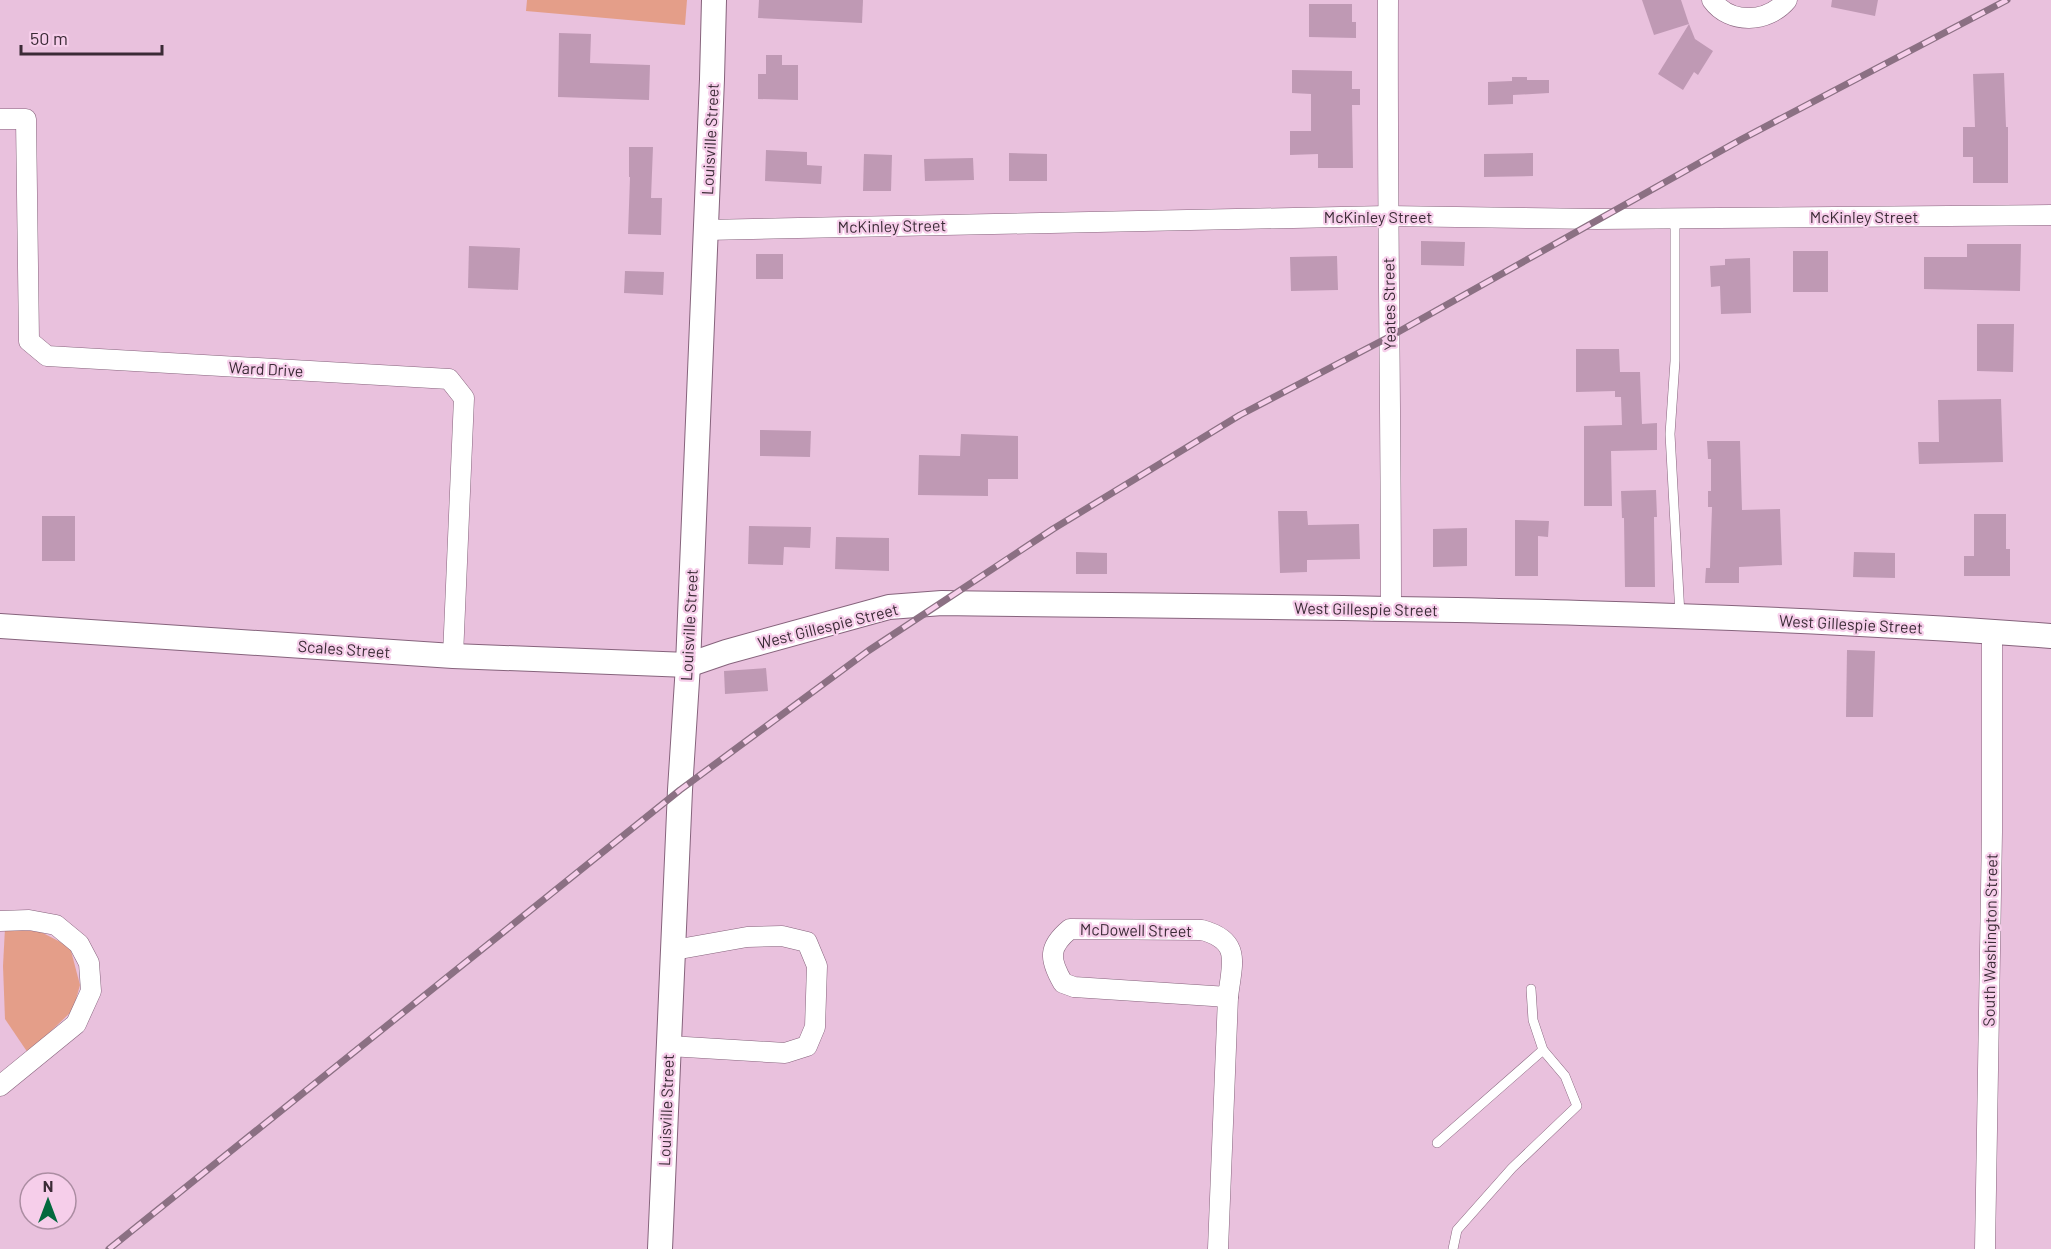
<svg xmlns="http://www.w3.org/2000/svg" width="2051" height="1249" viewBox="0 0 2051 1249" font-family="Barlow,sans-serif">
	<rect width="100%" height="100%" fill="#e9c1dd"/>
	<g fill="#e49e89">
		<polygon points="527,0 687,0 685,25 526,11"/>
		<polygon points="5,928 41,932 70,947 80,985 73,1010 28,1053 5,1019 3,966"/>
	</g>
	<g fill="#bf99b4">
		<polygon points="759,0 863,0 862,23 758,18"/>
		<polygon points="1642,0 1681,0 1689,24 1654,35"/>
		<polygon points="1832,0 1878,0 1875,16 1831,7"/>
		<polygon points="1309,4 1352,4 1352,22 1356,22 1356,38 1309,37"/>
		<polygon points="1689,24 1695,39 1713,51 1698,75 1694,72 1683,90 1658,74"/>
		<polygon points="559,33 591,34 590,63 650,65 649,100 558,97"/>
		<polygon points="766,55 782,55 782,65 798,65 798,100 758,99 758,74 766,74"/>
		<polygon points="1292,70 1352,71 1352,89 1360,89 1360,105 1352,105 1353,168 1318,168 1318,154 1290,155 1290,131 1311,131 1311,94 1292,93"/>
		<polygon points="2004,73 2006,127 2008,127 2008,183 1973,183 1973,157 1963,157 1963,127 1975,127 1973,74"/>
		<polygon points="1512,77 1527,77 1527,80 1549,80 1549,93 1513,95 1513,104 1488,105 1488,82 1512,81"/>
		<polygon points="629,147 653,147 651,198 662,198 661,235 628,234 630,177 629,177"/>
		<polygon points="766,150 807,152 807,165 822,166 821,184 765,181"/>
		<polygon points="1009,153 1047,154 1047,181 1009,181"/>
		<polygon points="1533,153 1533,176 1484,177 1484,154"/>
		<polygon points="864,154 892,155 891,191 863,191"/>
		<polygon points="973,158 974,180 925,181 924,159"/>
		<polygon points="1421,241 1465,242 1464,266 1421,265"/>
		<polygon points="1967,244 2021,244 2020,291 1924,289 1924,257 1967,257"/>
		<polygon points="469,246 520,248 518,290 468,288"/>
		<rect x="1793" y="251" width="35" height="41"/>
		<rect x="756" y="254" width="27" height="25"/>
		<polygon points="1337,256 1338,290 1291,291 1290,257"/>
		<polygon points="1750,258 1751,313 1721,314 1720,286 1711,287 1710,266 1725,265 1725,259"/>
		<polygon points="625,271 664,272 663,295 624,293"/>
		<polygon points="1977,324 2014,324 2013,372 1977,371"/>
		<polygon points="1576,349 1619,349 1620,372 1640,372 1642,424 1657,423 1657,450 1611,451 1612,506 1584,506 1584,426 1622,425 1621,397 1615,397 1615,391 1576,392"/>
		<polygon points="2001,399 2003,462 1919,464 1918,442 1939,442 1938,400"/>
		<polygon points="760,430 811,431 810,457 760,456"/>
		<polygon points="961,434 1018,436 1018,479 988,479 988,496 918,495 919,455 960,456"/>
		<polygon points="1707,441 1740,441 1742,510 1780,509 1782,565 1739,567 1739,583 1705,583 1706,568 1710,568 1712,507 1708,507 1708,491 1711,491 1711,459 1708,459"/>
		<polygon points="1656,490 1657,517 1654,517 1655,587 1625,587 1624,518 1622,518 1621,491"/>
		<polygon points="1278,511 1307,511 1308,525 1359,524 1360,559 1307,560 1307,572 1280,573"/>
		<polygon points="1974,514 2006,514 2006,549 2010,549 2010,576 1964,576 1964,556 1974,556"/>
		<rect x="42" y="516" width="33" height="45"/>
		<polygon points="1515,520 1549,521 1548,537 1538,536 1538,576 1515,576"/>
		<polygon points="749,526 811,527 810,548 784,547 783,565 748,564"/>
		<polygon points="1467,528 1467,566 1433,567 1433,529"/>
		<polygon points="836,537 889,538 889,571 835,569"/>
		<polygon points="1076,552 1107,553 1107,574 1076,574"/>
		<polygon points="1854,552 1895,553 1895,578 1853,577"/>
		<polygon points="1847,650 1875,651 1873,717 1846,717"/>
		<polygon points="766,668 768,691 725,694 724,671"/>
	</g>
	<g fill="none" stroke-linecap="round" stroke-linejoin="round">
		<defs>
			<g id="service">
				<polyline points="1675,218 1675,361 1670,434 1680,615"/>
				<polyline points="1437,1143 1543,1050"/>
				<polyline points="1453,1249 1457,1230 1512,1168 1577,1106 1565,1076 1543,1050 1533,1020 1531,989"/>
			</g>
			<g id="minor">
				<path d="M1388 0C1387 203 1391 406 1391 609"/>
				<path d="M1712 0C1730 25 1768 23 1787 0"/>
				<polyline points="0,119 26,119 29,341 47,356 449,379 464,398 453,656"/>
				<polyline points="706,230 1387,216 1597,219 2051,215"/>
				<polyline points="0,921 29,920 56,925 79,944 89,963 91,991 76,1024 0,1086"/>
				<path d="M1070 929 1202 930C1242 941 1232 963 1228 997L1074 987 1063 983C1049 959 1048 947 1070 929Z"/>
				<polyline points="669,1046 785,1053 807,1046 815,1027 817,966 807,942 782,936 747,937 674,950"/>
				<polyline points="1218,1249 1228,997"/>
				<polyline points="1985,1249 1992,832 1992,632"/>
			</g>
			<g id="tertiary">
				<path d="M0 626 453 656 688 665 726 652 889 607 942 603C1312 608 1682 608 2051 636"/>
				<polyline points="660,1249 680,790 688,665 712,79 714,0"/>
			</g>
		</defs>
		<use href="#service" stroke="#86637c" stroke-width="10"/>
		<use href="#minor" stroke="#86637c" stroke-width="21"/>
		<use href="#tertiary" stroke="#86637c" stroke-width="26"/>
		<use href="#service" stroke="#fff" stroke-width="9"/>
		<use href="#minor" stroke="#fff" stroke-width="20"/>
		<use href="#tertiary" stroke="#fff" stroke-width="24"/>
		<defs>
			<polyline id="rail" points="109,1249 680,790 868,651 1053,529 1240,415 1391,336 1742,139 2007,0"/>
		</defs>
		<use href="#rail" stroke="#8b7083" stroke-width="7"/>
		<use href="#rail" stroke="#f6ceea" stroke-width="4.5" stroke-dasharray="14" stroke-linecap="butt"/>
	</g>
	<g text-anchor="middle" stroke-width="4.5" stroke-linejoin="round" paint-order="stroke">
		<g font-size="16" fill="#3b2b36" stroke="#f6ceea">
			<text transform="translate(710 139) rotate(-87)" y="6">Louisville Street</text>
			<text x="1378" y="223">McKinley Street</text>
			<text x="1864" y="223">McKinley Street</text>
			<text transform="translate(892 226) rotate(-1)" y="6">McKinley Street</text>
			<text transform="translate(1389 304) rotate(-91)" y="6">Yeates Street</text>
			<text transform="translate(266 369) rotate(3)" y="6">Ward Drive</text>
			<text transform="translate(1366 609) rotate(1)" y="6">West Gillespie Street</text>
			<text transform="translate(1851 624) rotate(3)" y="6">West Gillespie Street</text>
			<text transform="translate(689 625) rotate(-87)" y="6">Louisville Street</text>
			<text transform="translate(828 626) rotate(-14)" y="6">West Gillespie Street</text>
			<text transform="translate(344 649) rotate(4)" y="6">Scales Street</text>
			<text transform="translate(1136 930) rotate(1)" y="6">McDowell Street</text>
			<text transform="translate(1990 940) rotate(-89)" y="6">South Washington Street</text>
			<text transform="translate(666 1110) rotate(-88)" y="6">Louisville Street</text>
		</g>
	</g>
	<g transform="translate(48 1201)"><circle r="28" fill="#f6ceea" stroke="#ab8da2" stroke-width="1.5"/>
	<path d="M0-4.5L10 22L0 15L-10 22Z" fill="#03693e"/>
	<text y="-9" font-size="16" font-weight="bold" text-anchor="middle" fill="#3b2b36">N</text>
	</g>
	<path d="M21 45v9h141v-9" fill="none" stroke="#3b2b36" stroke-width="3"/>
	<text x="30" y="45" font-size="18" fill="#3b2b36" stroke="#f6ceea" stroke-width="4.5" paint-order="stroke">50 m</text>
</svg>
